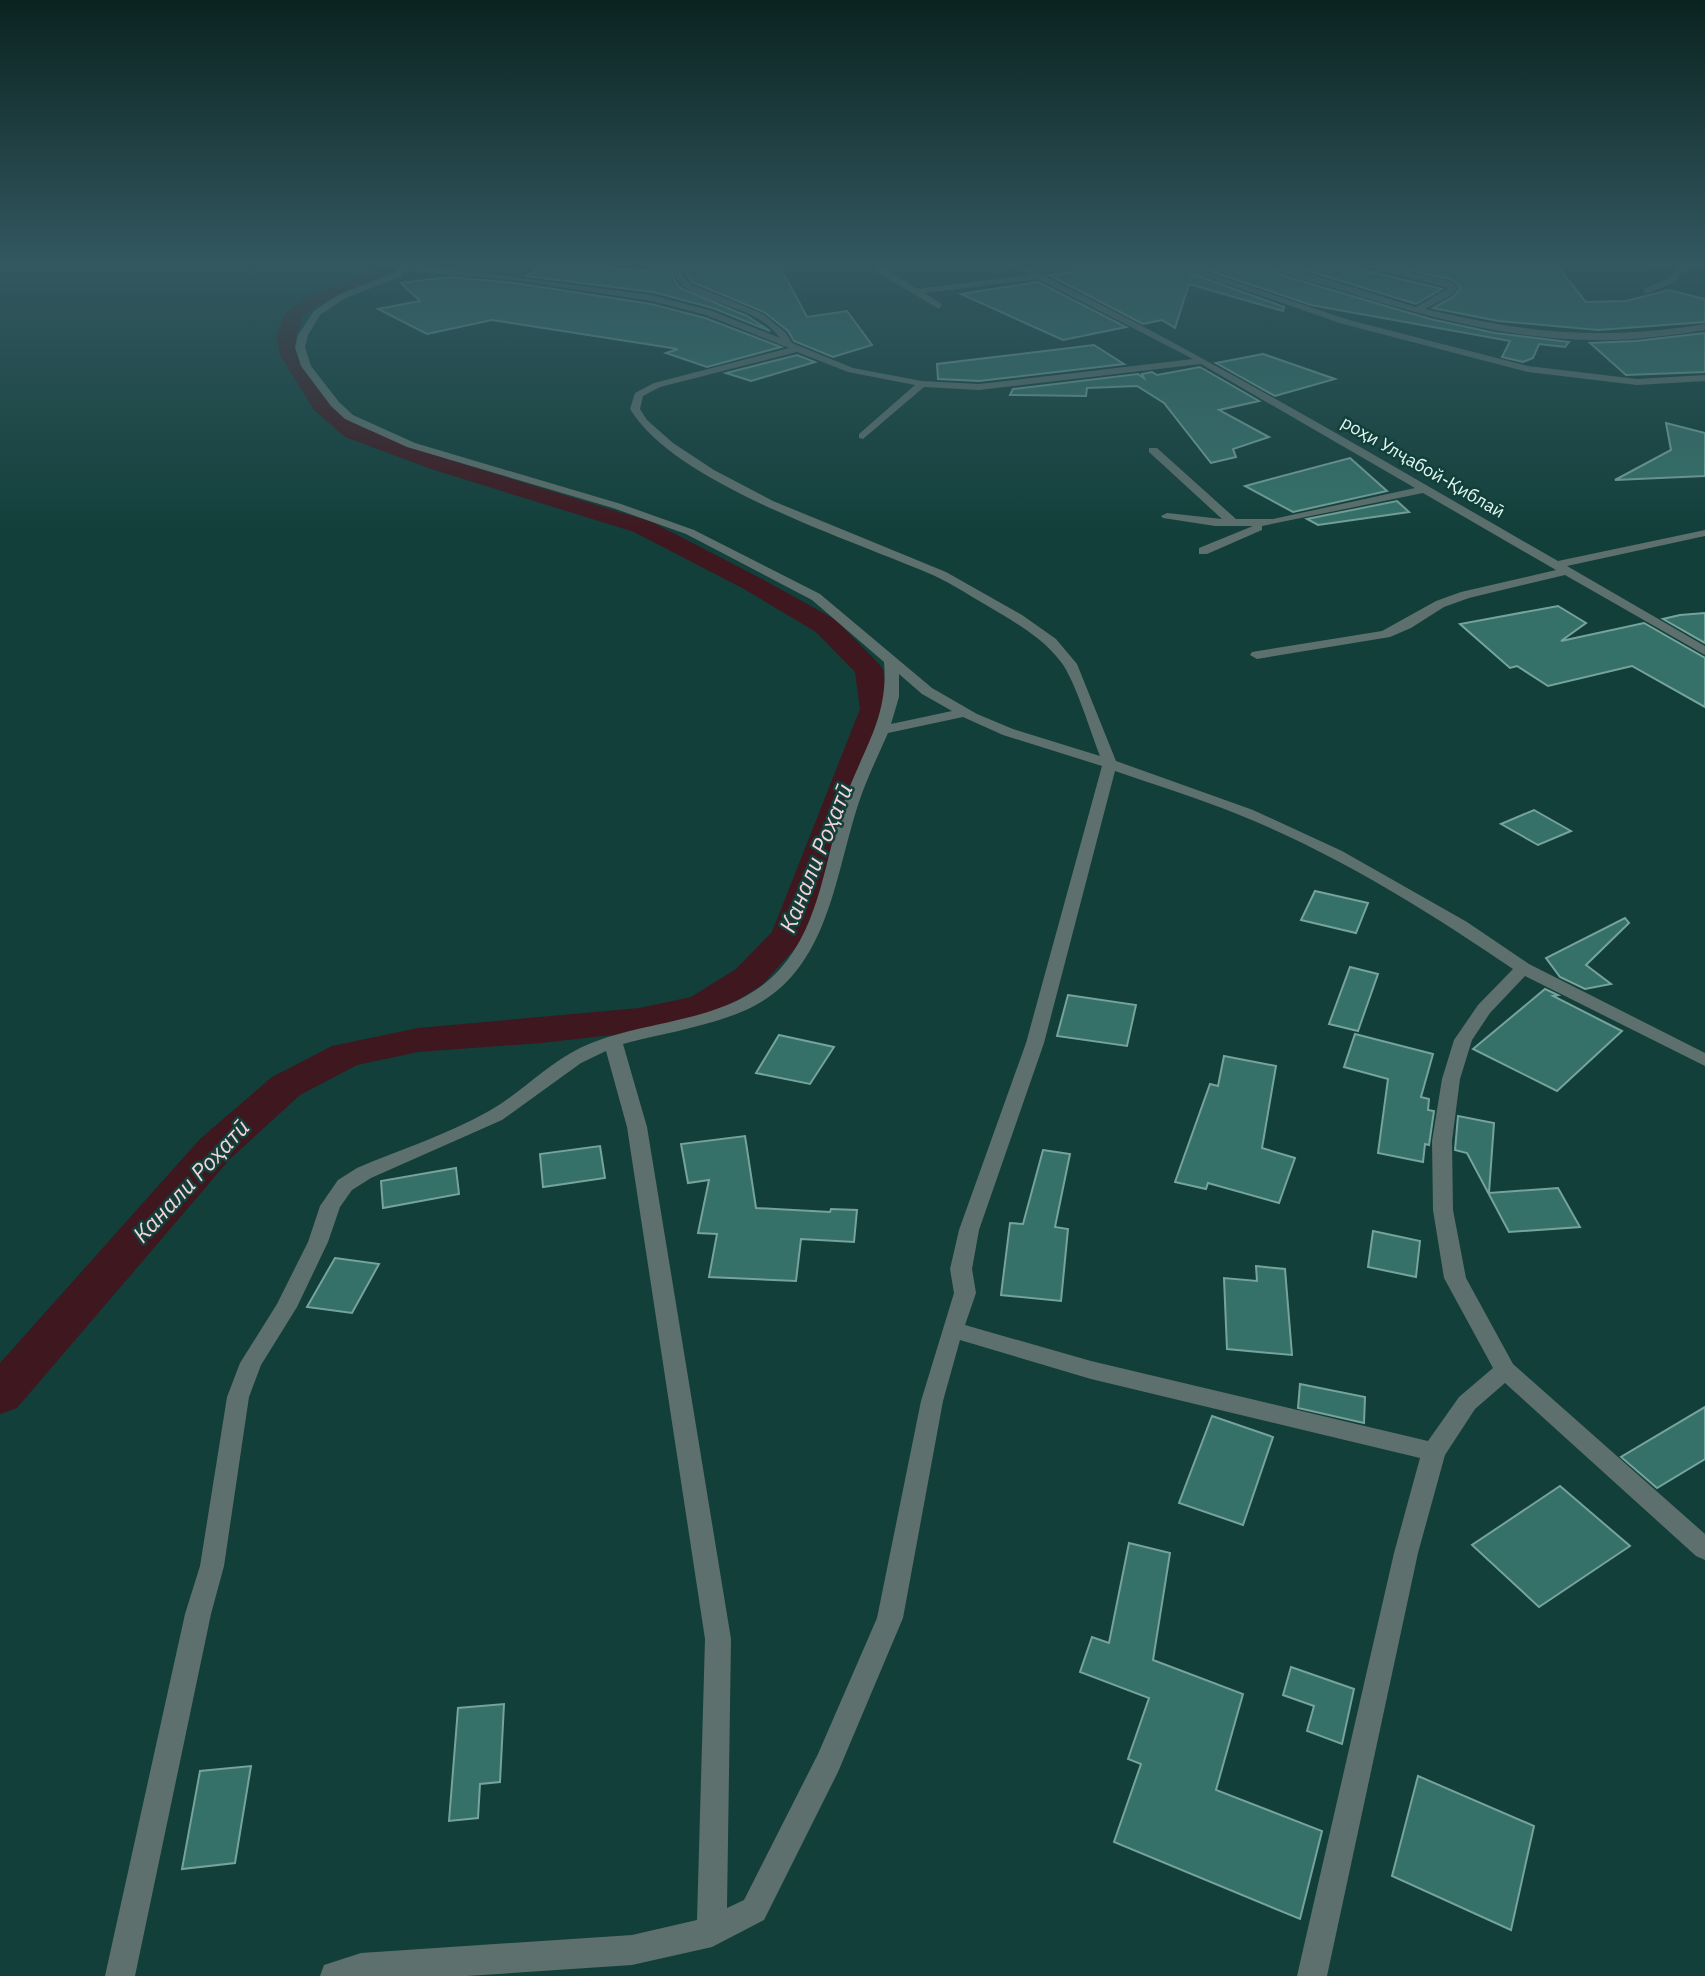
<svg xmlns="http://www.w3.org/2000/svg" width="1705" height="1976" viewBox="0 0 1705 1976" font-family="'IBM Plex Sans',sans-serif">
	<rect width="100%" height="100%" fill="#123f3a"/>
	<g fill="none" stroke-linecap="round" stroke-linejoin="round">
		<polygon fill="#3f171f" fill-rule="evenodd" points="375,261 398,261 403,270 400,274 317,305 302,317 296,337 300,355 329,402 361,427 447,459 652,522 762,579 836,620 879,664 883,670 890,709 806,936 762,985 716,1014 703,1017 639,1032 541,1043 418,1052 357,1065 300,1095 230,1159 17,1408 0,1414 0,1363 200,1139 272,1077 332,1046 418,1028 639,1008 691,997 736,969 772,932 860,709 855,672 816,632 744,589 634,532 431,469 345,437 314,410 280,355 276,337 284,315 305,297 384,268"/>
	</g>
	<g fill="#357169" stroke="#76a39b" stroke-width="2">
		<polygon points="663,261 678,261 671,270 675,282 682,289 747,316 770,331 713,308 653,292 526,276 546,263 646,271"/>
		<polygon points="692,261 777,261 807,317 847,311 872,345 833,357 794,341 788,331 764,312 692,282 685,271"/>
		<polygon points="1075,261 1157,261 1284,307 1283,311 1189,284 1175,328 1162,320 1143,324 1049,275 1074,272"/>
		<polygon points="1180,261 1254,261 1284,276 1430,319 1495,333 1569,342 1565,347 1539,344 1533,358 1523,362 1502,357 1510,341 1311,305"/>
		<polygon points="1276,261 1336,261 1338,264 1442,289 1416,304"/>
		<polygon points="1366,261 1553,261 1586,302 1626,301 1669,290 1705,299 1705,322 1598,330 1498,321 1433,308 1453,297 1460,289 1459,285 1450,279"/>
		<polygon points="449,277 515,283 651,304 705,318 781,347 707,367 666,353 678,349 492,320 427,334 378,309 420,301 401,283"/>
		<polygon points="1038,282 1126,327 1063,340 961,294"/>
		<polygon points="1705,333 1705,372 1626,375 1590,343 1636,341"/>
		<polygon points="1094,345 1124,364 979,381 938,379 937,364"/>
		<polygon points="1263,354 1335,379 1275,396 1216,363"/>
		<polygon points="797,355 815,362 751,381 726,373"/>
		<polygon points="1200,367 1259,401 1219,410 1269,437 1233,449 1236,457 1211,463 1164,403 1137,386 1087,388 1086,396 1010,395 1013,389 1138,374 1144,378 1142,374 1152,372 1157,375"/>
		<polygon points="1666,423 1705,433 1705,476 1615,480 1671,450"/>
		<polygon points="1350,458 1387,491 1293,512 1245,486"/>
		<polygon points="1397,501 1409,512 1318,525 1307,519"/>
		<polygon points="1558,606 1586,623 1561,641 1644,623 1705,658 1705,707 1632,666 1548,686 1517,666 1510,668 1460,624"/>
		<polygon points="1705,613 1705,643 1663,619 1680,615"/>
		<polygon points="1534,810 1571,831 1538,845 1501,824"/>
		<polygon points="1315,891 1368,903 1356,933 1301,920"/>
		<polygon points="1625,918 1629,923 1586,965 1611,984 1585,989 1560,977 1546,958"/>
		<polygon points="1350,967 1378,974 1358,1031 1329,1024"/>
		<polygon points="1545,989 1558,995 1553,996 1622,1031 1557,1091 1473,1049"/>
		<polygon points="1068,995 1136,1005 1127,1046 1057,1036"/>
		<polygon points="1355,1034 1433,1054 1421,1097 1429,1099 1428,1110 1434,1111 1429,1145 1425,1144 1423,1162 1378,1153 1388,1079 1344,1067"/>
		<polygon points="779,1035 834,1047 810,1084 756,1073"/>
		<polygon points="1224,1056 1276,1066 1262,1148 1295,1158 1279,1203 1208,1183 1206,1189 1175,1182 1210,1084 1218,1086"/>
		<polygon points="1458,1116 1494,1123 1489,1193 1558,1188 1580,1227 1509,1232 1467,1153 1455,1150"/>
		<polygon points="745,1136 756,1208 830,1212 831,1209 857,1210 854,1242 801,1239 796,1281 709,1277 717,1234 698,1233 709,1180 688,1183 681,1144"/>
		<polygon points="600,1146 605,1178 543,1187 540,1154"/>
		<polygon points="1043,1150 1070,1154 1055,1227 1068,1229 1061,1301 1001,1295 1010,1223 1023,1224"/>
		<polygon points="456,1168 459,1194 383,1208 381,1181"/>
		<polygon points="1373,1231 1420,1241 1416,1277 1368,1267"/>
		<polygon points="335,1258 379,1264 352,1313 307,1307"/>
		<polygon points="1256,1266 1285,1269 1292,1355 1227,1349 1224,1278 1257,1281"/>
		<polygon points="1300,1384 1365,1397 1364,1423 1298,1408"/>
		<polygon points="1705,1407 1705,1459 1657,1488 1621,1457"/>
		<polygon points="1212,1416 1273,1437 1243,1525 1179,1503"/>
		<polygon points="1560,1486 1630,1546 1539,1607 1472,1545"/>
		<polygon points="1129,1543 1170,1553 1153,1660 1243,1694 1216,1790 1322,1831 1300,1919 1114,1842 1141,1764 1128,1759 1149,1698 1080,1672 1092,1637 1109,1643"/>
		<polygon points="1291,1667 1354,1689 1342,1744 1307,1731 1314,1706 1283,1695"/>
		<polygon points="504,1704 500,1782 480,1784 478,1818 449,1821 458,1708"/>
		<polygon points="251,1766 235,1863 182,1869 200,1771"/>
		<polygon points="1418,1776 1534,1826 1511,1930 1392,1876"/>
	</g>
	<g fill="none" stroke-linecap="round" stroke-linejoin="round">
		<g fill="#5e706d" fill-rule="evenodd">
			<path d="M386 261 652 295 712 311 780 338C757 307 716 307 686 288 679 284 675 278 674 270L681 261H689L682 270 683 276 691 284 763 314 786 333 792 343 853 368 922 381 979 384 1193 359 1038 279 924 293 942 304 939 309 882 275 874 266 875 261H883L882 266 917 289 1030 275 1004 261H1014C1200 351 1378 458 1558 561L1705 530V536L1567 566 1705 646V655L1565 575 1469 598 1444 607 1411 628 1390 637 1257 659 1250 655 1252 652 1382 631 1436 601 1461 592 1556 570 1423 493 1262 526V530L1207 554H1199V548L1253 526H1215L1163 518 1161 516 1167 513 1222 519 1149 452V448H1157L1236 519H1273L1415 488 1201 364 979 390 924 387 863 439 859 438V434L915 385 848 372 797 352 660 387 643 396 640 409 647 420 673 443 714 470 773 501 946 572 1022 615 1056 639 1077 664 1116 761 1253 810 1342 851 1467 922 1529 964 1705 1053V1066L1525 976 1490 1013 1472 1040 1460 1079 1452 1141 1453 1210 1466 1278 1513 1364 1705 1534V1560L1696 1556 1505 1383 1475 1409 1445 1455 1418 1553 1327 1976H1297L1394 1553 1420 1458 1091 1379 960 1340 943 1401 903 1618 838 1772 764 1920 712 1947 632 1965 467 1976H320L324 1965 361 1953 632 1935 697 1920 705 1639 627 1127 606 1051 581 1063 502 1120 371 1178 352 1190 340 1207 328 1242 297 1307 261 1365 249 1397 224 1566 211 1614 135 1976H105L185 1614 200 1566 227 1397 240 1363 277 1304 308 1242 320 1206 338 1180 357 1168C401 1149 447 1135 489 1111 521 1093 547 1064 580 1048 645 1017 729 1026 780 969 821 924 825 856 844 802 862 750 889 719 884 662L812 600 686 534 613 508 407 447 345 419 331 406 301 366 295 347 298 335 314 311 338 295 395 272 397 268ZM404 270 513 280 652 301 706 315 789 348 654 383 635 393 630 409C676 485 853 540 935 576 952 584 969 595 986 605 1013 621 1042 637 1061 662 1075 680 1091 733 1100 756L1013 729 977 714 932 688 820 594 694 530 621 504 415 443 353 415 339 402 311 366 305 347 308 335 320 315 344 299 401 276ZM899 674 922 694 952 711 891 724 899 697ZM963 717 1003 735 1102 766 1026 1043 959 1230 950 1269 954 1293 921 1401 877 1618 818 1754 744 1900 727 1908 731 1639 647 1127 623 1044C664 1033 707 1027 746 1010 829 973 834 877 859 802 867 778 878 756 888 733ZM1115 771C1158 786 1201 799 1242 816 1338 855 1428 911 1513 969L1478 1005 1454 1040 1442 1079 1432 1141 1433 1210 1444 1278 1493 1368 1459 1397 1428 1441 1091 1361 965 1325 976 1293 972 1269 979 1230 1044 1043Z"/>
			<polygon points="1160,261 1172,261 1349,320 1528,366 1637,379 1705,375 1705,381 1637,385 1528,372 1343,324"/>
			<path d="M1256 261H1268L1416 307 1449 288 1339 261H1354L1449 281 1458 287 1452 295 1425 309C1527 333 1601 341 1705 324V330C1668 336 1631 341 1593 340 1506 339 1419 315 1337 289 1311 281 1278 275 1256 261Z"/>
			<polygon points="1619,261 1705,264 1705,268 1688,267 1673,283 1646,294 1643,289 1667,279 1679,267"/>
		</g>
	</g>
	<linearGradient id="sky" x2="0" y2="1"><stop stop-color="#0a2320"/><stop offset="0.49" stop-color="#335860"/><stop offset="1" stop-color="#335860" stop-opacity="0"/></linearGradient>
	<rect width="1705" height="537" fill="url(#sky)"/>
	<g text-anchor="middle" stroke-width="5" stroke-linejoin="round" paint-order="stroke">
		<g font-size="18" fill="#e0f7f3" stroke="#123f3a">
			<text transform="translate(1423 467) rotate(30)" y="6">роҳи Улҷабой-Қиблаӣ</text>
		</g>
		<g font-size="23" font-style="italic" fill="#f6d5d9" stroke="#123f3a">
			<text transform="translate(816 858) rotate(-68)" y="8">Канали Роҳатӣ</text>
			<text transform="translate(191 1181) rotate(-47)" y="8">Канали Роҳатӣ</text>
		</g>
	</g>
</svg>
